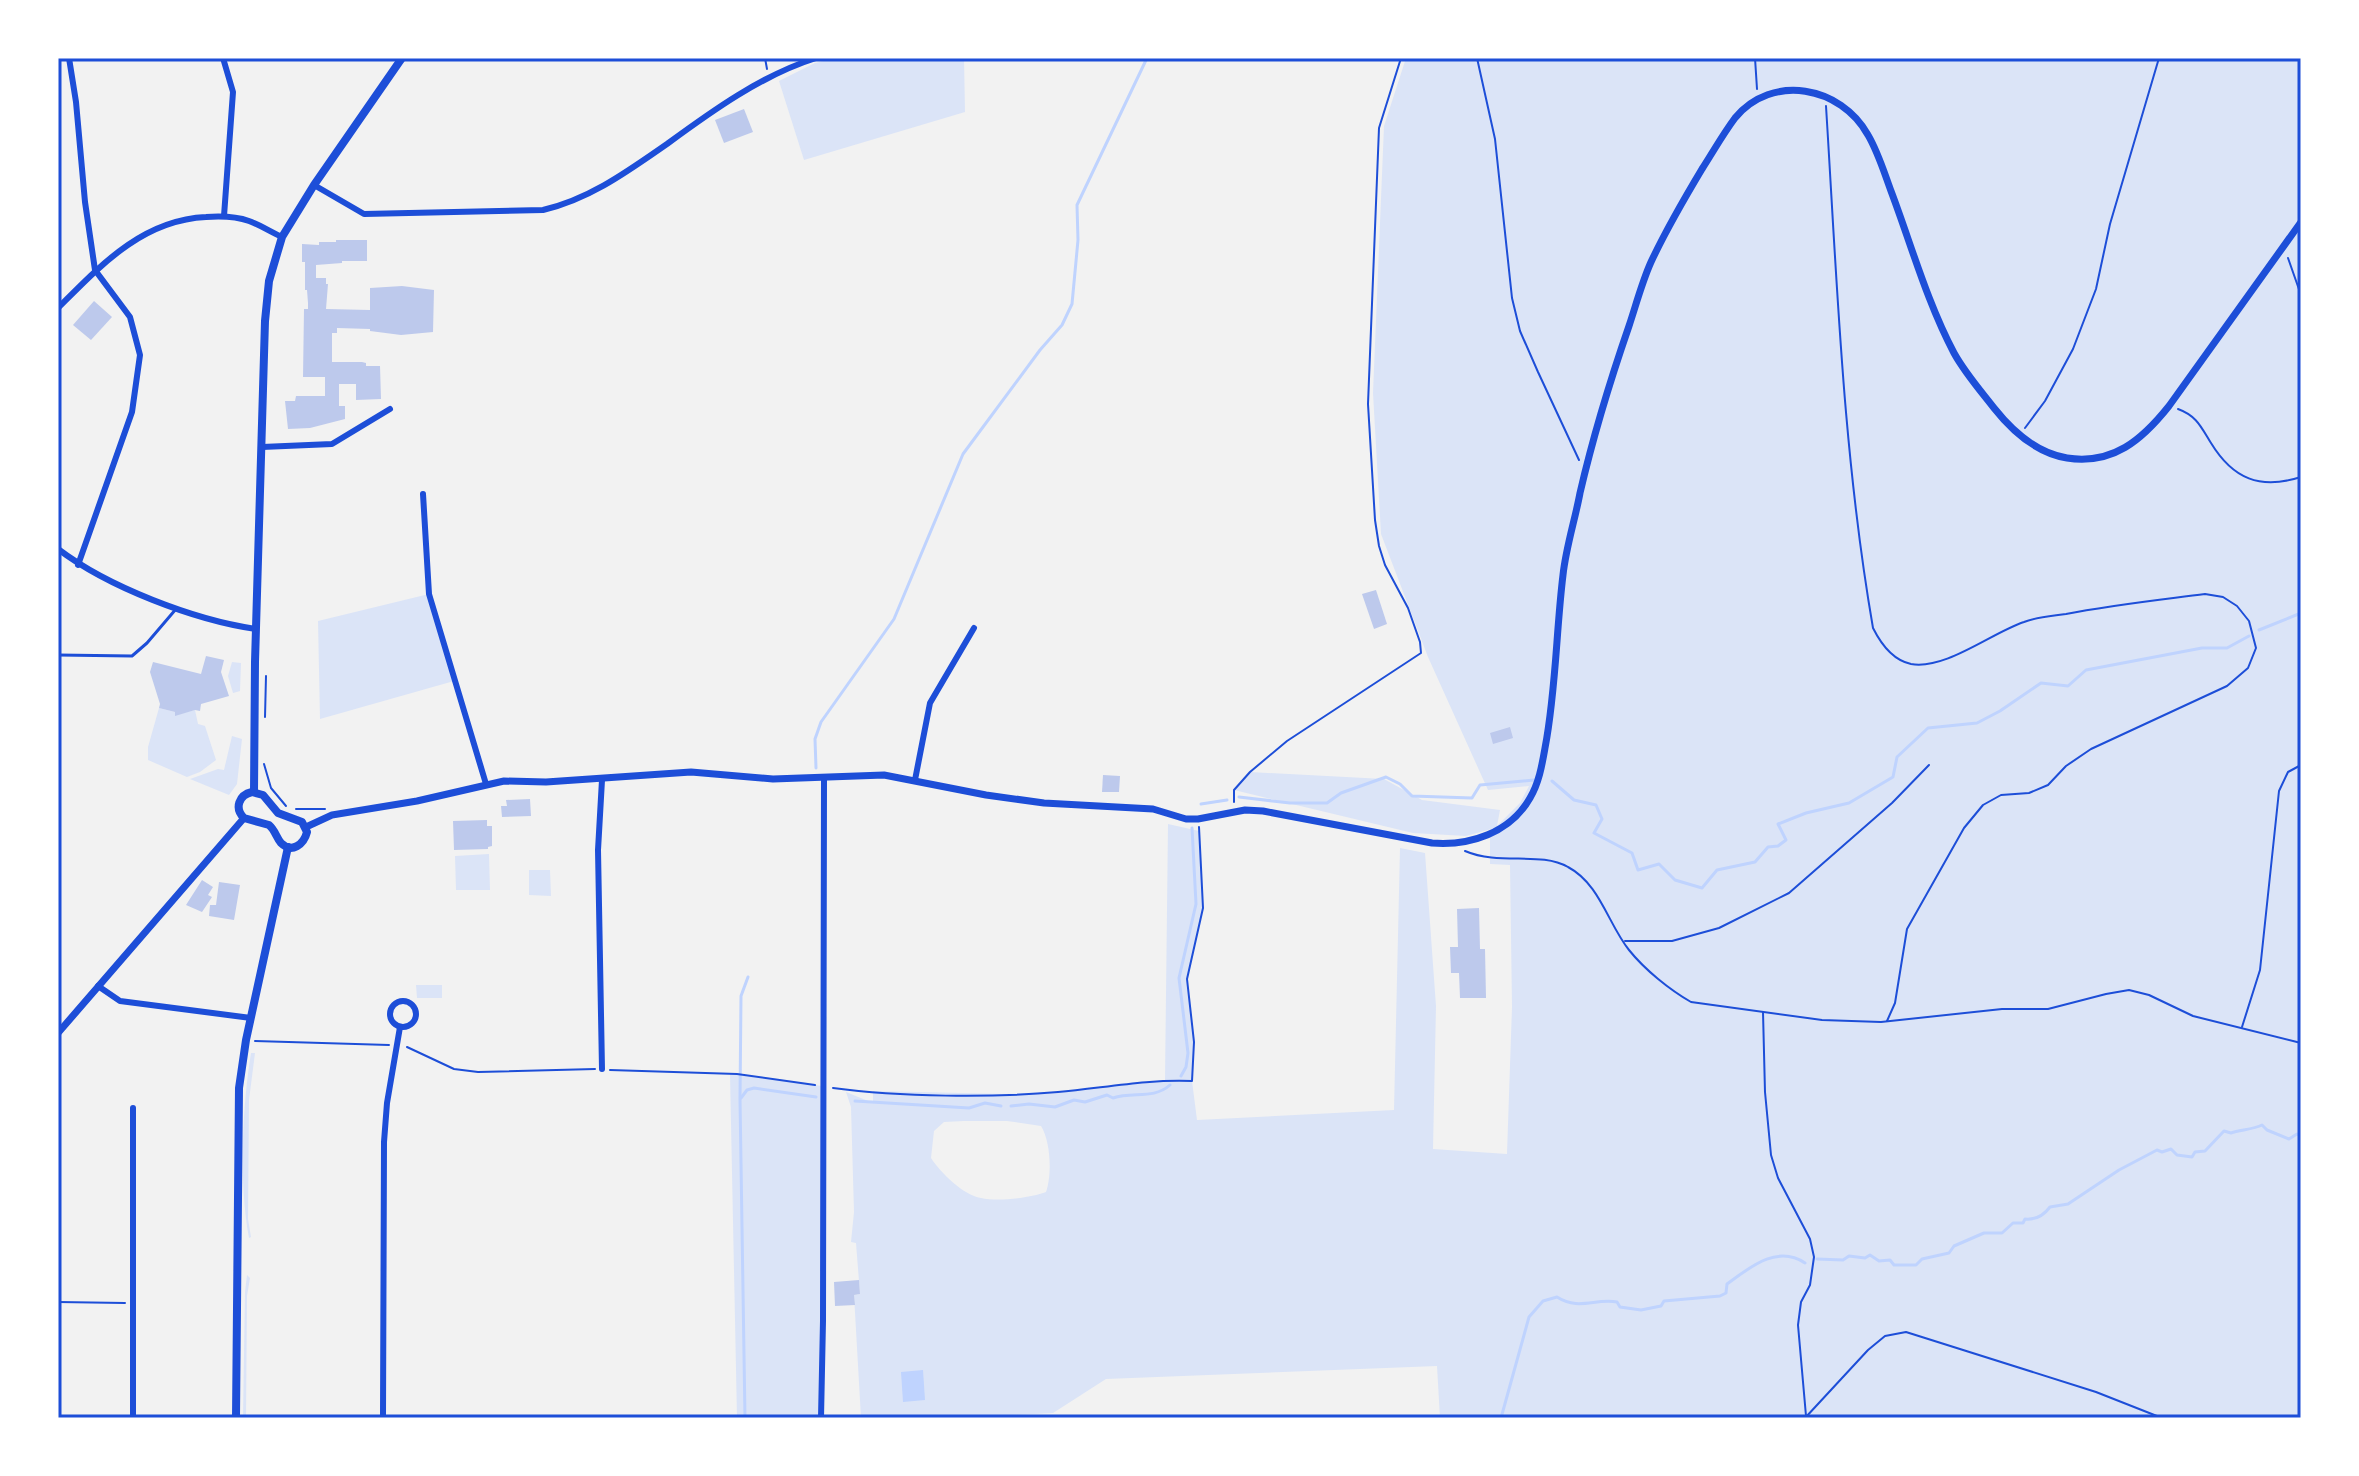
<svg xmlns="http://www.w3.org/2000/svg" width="2359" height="1476" viewBox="0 0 2359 1476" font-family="'DM Sans',sans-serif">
	<rect width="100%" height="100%" fill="#f2f2f2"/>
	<g fill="#dbe4f7" fill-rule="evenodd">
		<polygon points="835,58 964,58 965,112 804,160 779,81 815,63"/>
		<path d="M1406 58H2301V1418H1440L1437 1366 1106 1379 1053 1413 957 1418H861L854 1295 860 1294 856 1243 851 1242 854 1212 851 1107 846 1092 873 1103V1091L1006 1094 1056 1092 1165 1080 1168 824 1199 831 1203 908 1187 979 1194 1042 1192 1081 1197 1120 1394 1110 1400 848 1425 853 1436 1006 1433 1149 1507 1154 1512 1007 1510 865 1490 864V834L1495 828 1466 836 1413 833 1234 790 1250 772 1384 779 1422 800 1500 810 1497 826 1520 803 1529 786 1488 790 1428 657 1381 534 1373 393 1384 126ZM964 1121H1007L1041 1126C1051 1142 1052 1175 1046 1192 1030 1198 998 1202 981 1198 963 1195 941 1173 931 1158L934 1131 944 1122Z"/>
		<polygon points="429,594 454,681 320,719 318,621"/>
		<polygon points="232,662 241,663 240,691 233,693 228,676"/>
		<polygon points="159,708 175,712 175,715 195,710 198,724 205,726 216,760 200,772 187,777 148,760 148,747"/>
		<polygon points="232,736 242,739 237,784 229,795 190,779 218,769 224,770"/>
		<polygon points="489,854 490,890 456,890 455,856"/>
		<polygon points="529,870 550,870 551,896 529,895"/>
		<polygon points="416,985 442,985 442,998 417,998"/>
		<path d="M251 1053H255L249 1100 248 1219 251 1237 249 1238C239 1183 242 1108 251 1053Z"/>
		<polygon points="730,1074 822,1086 821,1418 737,1418"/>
		<polygon points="247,1275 250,1278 247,1296 246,1418 243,1418 245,1292"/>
	</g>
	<polygon fill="#bfd3fe" points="923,1370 925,1400 903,1402 901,1372"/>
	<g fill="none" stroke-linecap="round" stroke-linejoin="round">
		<g stroke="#bfd3fe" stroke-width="3">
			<polyline points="2259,630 2301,613"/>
			<polyline points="816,768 815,739 821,722 894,619 963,454 1040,350 1062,325 1072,304 1078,240 1077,205 1147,58"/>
			<polyline points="1552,781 1574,800 1596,805 1602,819 1594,833 1632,853 1638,870 1659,864 1675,880 1702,888 1717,870 1755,862 1768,847 1778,846 1786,840 1778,824 1806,813 1849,803 1893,777 1897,757 1928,728 1977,723 2000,711 2041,683 2068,686 2086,670 2202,648 2227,648 2249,636"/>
			<polyline points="1239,797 1290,803 1327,803 1341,793 1386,777 1400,784 1412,796 1472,798 1480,785 1534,780"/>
			<polyline points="1201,804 1227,800"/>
			<polyline points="1181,1076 1186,1067 1188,1053 1179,978 1196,904 1192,828"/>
			<polyline points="741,1098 747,1090 754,1088 816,1097"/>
			<polyline points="855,1101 969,1108 985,1103 1001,1106"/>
			<path d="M1011 1106 1029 1104 1055 1107 1074 1100 1085 1102 1107 1095 1113 1098C1133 1091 1153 1100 1170 1085"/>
			<path d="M1817 1259 1843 1260 1849 1256 1865 1258 1870 1255 1879 1261 1890 1260 1894 1265H1916L1922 1259 1949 1253 1954 1246 1984 1233H2002L2013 1223H2023L2025 1219C2035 1220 2044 1215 2050 1207L2068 1204 2119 1170 2157 1150 2162 1152 2171 1149 2177 1155 2192 1157 2195 1152 2205 1151 2224 1131 2231 1133C2241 1130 2254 1129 2262 1125L2267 1130 2289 1139 2297 1134 2301 1136"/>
			<polyline points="745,1418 740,1099 741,996 748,977"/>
			<path d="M1501 1418 1529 1317 1543 1301 1557 1297C1579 1311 1595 1298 1617 1302L1620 1307 1641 1310 1661 1306 1664 1301 1720 1296 1726 1293 1727 1284C1749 1268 1777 1244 1805 1263"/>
		</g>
	</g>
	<g fill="#bdc9ec">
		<polygon points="744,109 753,132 724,143 715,120"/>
		<polygon points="336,240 367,240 367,261 342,261 342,263 316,265 316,278 326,278 326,284 328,284 326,309 370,310 370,288 402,286 434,290 433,332 401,335 370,331 370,329 337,328 337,333 332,333 332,362 362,362 366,363 366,366 380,366 381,399 356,400 356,384 339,384 339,406 345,406 345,419 310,428 288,429 285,401 295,401 296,396 325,396 325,377 303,377 304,309 308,309 308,303 307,290 305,290 305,262 302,262 302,244 319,245 319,242 336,242"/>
		<polygon points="94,301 112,317 91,340 73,325"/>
		<polygon points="1376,590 1387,624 1374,629 1362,594"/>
		<polygon points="206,656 224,660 221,672 229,696 201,704 200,711 195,710 175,716 175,712 159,708 160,704 150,672 153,662 201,674"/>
		<polygon points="1510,727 1513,738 1493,744 1490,733"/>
		<polygon points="1103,775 1120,776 1119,792 1102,792"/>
		<polygon points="530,799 531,816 502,817 501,806 507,806 506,800"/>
		<polygon points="487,820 487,826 492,826 492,846 488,847 488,849 454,850 453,821"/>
		<polygon points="202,880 213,887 208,895 212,897 202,912 186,905"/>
		<polygon points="219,882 240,885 234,920 209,916 210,905 216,905"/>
		<polygon points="1479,908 1480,949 1485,949 1486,998 1460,998 1459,973 1451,973 1450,947 1458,947 1457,909"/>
		<polygon points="859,1280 860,1294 854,1295 855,1305 835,1306 834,1282"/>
	</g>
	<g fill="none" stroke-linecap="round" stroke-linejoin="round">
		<g stroke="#1d4ed8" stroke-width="2">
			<polyline points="765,58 767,69"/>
			<polyline points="1477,58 1495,139 1512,298 1520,331 1538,372 1579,460"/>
			<polyline points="1755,58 1757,89"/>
			<path d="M1826 106C1837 281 1843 455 1873 628 1881 644 1892 660 1911 664 1946 670 1991 633 2024 622 2037 617 2053 616 2066 614 2112 605 2159 600 2205 594L2223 597 2237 606 2249 621 2256 648 2248 668 2227 686 2091 749 2066 766 2048 785 2029 793 2001 795 1983 805 1964 828 1907 929 1895 1003 1887 1021"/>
			<polyline points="2288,258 2301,295"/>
			<path d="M2178 409C2197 416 2201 427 2211 443 2233 479 2260 490 2301 477"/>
			<polyline points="2025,428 2045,401 2073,349 2096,289 2110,224 2159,58"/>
			<polyline points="265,717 266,676"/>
			<polyline points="264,764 271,788 286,806"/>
			<polyline points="1234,802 1234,790 1250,772 1287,741 1421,653 1420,642 1408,608 1385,565 1379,546 1375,520 1368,404 1379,128 1401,58"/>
			<polyline points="296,809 325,809"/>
			<path d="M1465 851C1500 866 1540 851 1568 867 1600 884 1608 924 1629 950 1645 970 1670 990 1691 1002L1822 1020 1881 1022 2002 1009H2048L2106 994 2129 990 2149 995 2193 1016 2301 1043"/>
			<polyline points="1625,941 1672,941 1719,928 1789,893 1892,803 1929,765"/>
			<polyline points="1763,1012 1765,1092 1771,1155 1778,1178 1810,1239 1814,1257 1810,1285 1801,1302 1798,1325 1806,1416"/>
			<polyline points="2242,1027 2260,970 2279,791 2288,772 2301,765"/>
			<polyline points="255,1041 389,1045"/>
			<polyline points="407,1047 454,1069 478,1072 595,1069"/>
			<polyline points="610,1070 737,1074 815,1085"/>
			<path d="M833 1088C900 1097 991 1098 1058 1092 1103 1088 1147 1079 1192 1081L1194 1042 1187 979 1203 908 1199 827"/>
			<polyline points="58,1302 125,1303"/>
			<polyline points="1805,1418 1868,1350 1885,1336 1906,1332 2096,1392 2162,1418"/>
		</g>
		<polyline stroke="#1d4ed8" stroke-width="3" points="58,655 132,656 147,643 176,609"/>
		<g stroke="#1d4ed8" stroke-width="6">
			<polyline points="69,58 76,102 85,202 95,270 130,317 140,355 132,412 78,565"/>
			<polyline points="223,58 233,92 224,216"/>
			<path d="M314 185 364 214 543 210C590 199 628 171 667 144 712 111 762 75 816 58"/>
			<path d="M58 308C100 266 142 220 206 217 220 216 235 216 249 221 260 225 271 232 282 237"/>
			<polyline points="262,447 332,444 390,409"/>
			<polyline points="423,494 429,594 486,784"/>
			<path d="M58 549C108 587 194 620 256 629"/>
			<polyline points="915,780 930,703 974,628"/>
			<polyline points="98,986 120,1001 251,1018"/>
			<circle cx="403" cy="1014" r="13"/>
			<polyline points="602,1069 598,850 602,780"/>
			<polyline points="133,1108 133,1418"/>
			<polyline points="383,1418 384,1142 387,1103 400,1027"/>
			<polyline points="821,1418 823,1321 824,779"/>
		</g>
		<g stroke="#1d4ed8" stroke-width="7">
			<path d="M306 827 332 815 417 801 504 781 546 782 691 772 773 779 884 775 986 795 1044 803 1153 809 1186 819H1198L1245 810 1263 811 1432 843C1470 846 1510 833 1530 798 1539 783 1542 765 1545 748 1556 691 1556 632 1563 575 1566 547 1575 520 1580 493 1593 437 1610 381 1629 326 1636 305 1642 282 1651 262 1666 230 1684 199 1702 169 1713 152 1723 134 1735 118 1772 73 1841 86 1868 135 1878 152 1884 172 1891 191 1911 244 1927 302 1954 353 1965 373 1980 390 1994 408 2013 432 2036 453 2067 458 2113 465 2142 440 2169 406L2301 222"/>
			<polyline points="58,1033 244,818"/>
		</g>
		<g stroke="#1d4ed8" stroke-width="8">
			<path d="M252 792 263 795 278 813 302 822 307 832C304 844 292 854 281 843 276 837 275 830 269 825L244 818C234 808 239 795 252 792Z"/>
			<polyline points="254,792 255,662 265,321 269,281 282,237 314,185 402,58"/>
			<polyline points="236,1418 239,1088 246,1040 288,847"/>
		</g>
	</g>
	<rect width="2359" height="1476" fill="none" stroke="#ffffff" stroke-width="120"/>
	<rect x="60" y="60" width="2239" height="1356" fill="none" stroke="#1d4ed8" stroke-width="3"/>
</svg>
